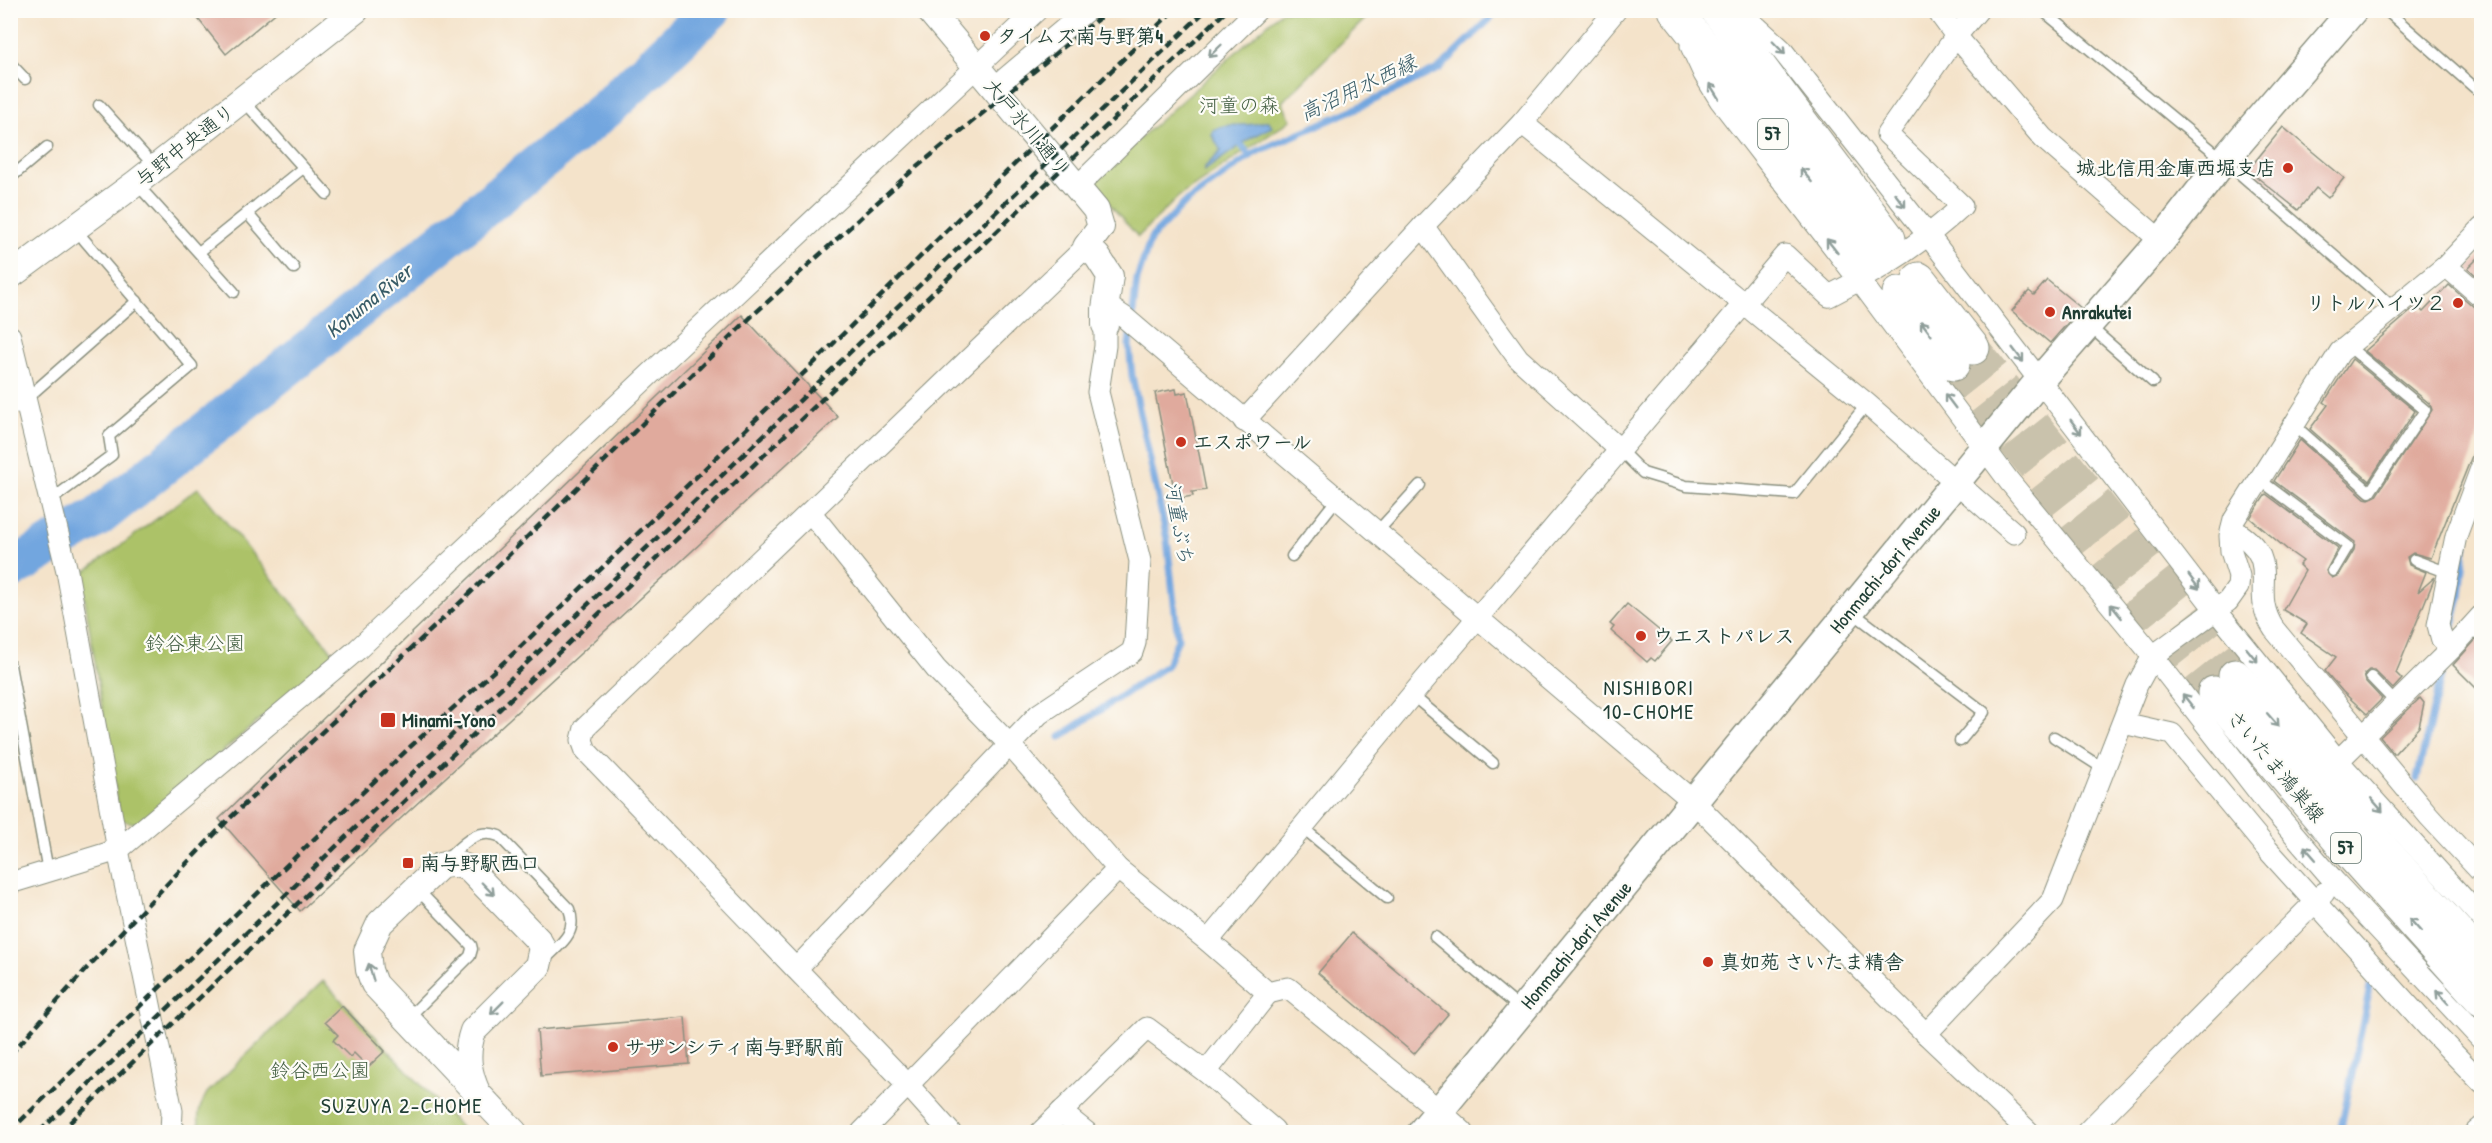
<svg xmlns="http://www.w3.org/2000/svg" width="2492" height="1143" viewBox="0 0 2492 1143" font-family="'Patrick Hand','Klee One',sans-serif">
	<rect width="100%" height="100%" fill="#fdfcf7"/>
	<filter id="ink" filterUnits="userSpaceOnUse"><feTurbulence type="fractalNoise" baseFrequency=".0167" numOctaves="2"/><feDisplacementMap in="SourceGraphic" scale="12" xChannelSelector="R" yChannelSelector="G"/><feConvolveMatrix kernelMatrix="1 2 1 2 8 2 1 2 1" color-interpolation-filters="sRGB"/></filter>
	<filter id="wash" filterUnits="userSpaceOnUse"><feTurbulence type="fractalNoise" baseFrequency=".008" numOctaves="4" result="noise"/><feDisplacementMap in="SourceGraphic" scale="24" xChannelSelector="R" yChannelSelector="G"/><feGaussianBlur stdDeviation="1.35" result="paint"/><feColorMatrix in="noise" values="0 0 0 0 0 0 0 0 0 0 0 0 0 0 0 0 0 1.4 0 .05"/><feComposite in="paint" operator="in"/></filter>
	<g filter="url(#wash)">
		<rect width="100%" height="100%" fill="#f4e3ca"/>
		<g fill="#acc267" stroke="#66804e" stroke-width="1.5">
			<polygon points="1282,11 1373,11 1282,102 1291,120 1178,197 1138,237 1091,182"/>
			<polygon points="198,488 335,655 138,824 120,820 81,575"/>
			<path d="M323 981 465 1132H201C196 1117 199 1107 207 1093Z"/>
		</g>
		<path fill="#72a6df" stroke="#48728a" stroke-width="1.5" d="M1266 121H1269L1272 127 1251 138 1204 171 1205 167 1221 151 1212 135 1213 130C1229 121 1248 129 1266 121Z"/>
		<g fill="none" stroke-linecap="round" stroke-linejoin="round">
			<g stroke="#72a6df" stroke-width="7">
				<polyline points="1242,146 1250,156"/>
				<polyline points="2449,641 2460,597 2466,537"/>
				<polyline points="1060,737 1167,665 1178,639 1167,539 1132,376 1129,345 1137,279 1151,238 1186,202 1256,152 1364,105 1440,68 1499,10"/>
				<polyline points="2417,778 2444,664"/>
				<polyline points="2340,1132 2370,987"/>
			</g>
			<polyline stroke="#72a6df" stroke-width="40" points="10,570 98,517 293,362 606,109 711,10"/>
		</g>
		<g id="blocks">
			<g fill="#e0aa9d">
				<polygon points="191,10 279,10 226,54"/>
				<polygon points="2283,127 2344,178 2328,198 2316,188 2298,210 2248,170"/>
				<polygon points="2481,255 2481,280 2468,268"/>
				<polygon points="2047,280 2081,308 2050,343 2012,311 2029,291 2034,295"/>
				<polygon points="2449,285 2474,307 2481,309 2481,424 2472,456 2431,558 2413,553 2407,557 2409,565 2426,572 2418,592 2435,577 2396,673 2402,679 2393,689 2374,670 2369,670 2364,674 2366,682 2382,699 2367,714 2343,692 2325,671 2336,657 2301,633 2307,624 2283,610 2305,571 2299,565 2303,561 2289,551 2250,518 2266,494 2338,548 2326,571 2332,578 2339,575 2354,550 2355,542 2274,481 2300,440 2365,498 2369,499 2376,496 2432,410 2430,404 2365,351 2417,306 2423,312"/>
				<polygon points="742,315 838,417 300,911 219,819"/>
				<polygon points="2352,359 2415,411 2369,481 2310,429 2328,405 2324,402"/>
				<polygon points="1176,389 1177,394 1187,392 1206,490 1192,492 1193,496 1176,499 1155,393"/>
				<polygon points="1627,604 1672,641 1655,661 1651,658 1647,662 1611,631 1614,627 1610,624"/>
				<polygon points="2481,634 2481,693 2453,665"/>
				<polygon points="2420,698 2424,703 2419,727 2394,754 2380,737"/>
				<polygon points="1352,933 1448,1014 1414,1054 1318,973"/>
				<polygon points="342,1006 385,1051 368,1067 354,1053 350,1057 333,1040 338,1035 325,1022"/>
				<polygon points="685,1017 689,1064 541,1076 537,1030"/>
			</g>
		</g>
	</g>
	<g filter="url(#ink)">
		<use href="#blocks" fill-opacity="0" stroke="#8a907f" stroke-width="1.5"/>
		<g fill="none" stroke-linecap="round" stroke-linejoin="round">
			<g stroke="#c9c2ac" stroke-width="33" stroke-dasharray="33 16" stroke-linecap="butt">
				<polyline points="1973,348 2235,676"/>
				<polyline points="1953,364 2214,693"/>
			</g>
			<defs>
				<g id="service">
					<polyline points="2042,10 2224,160 2394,308"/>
					<polyline points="2386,10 2475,88"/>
					<polyline points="10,63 25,79"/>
					<polyline points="243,100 327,194"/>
					<polyline points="99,105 155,167"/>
					<polyline points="10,178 47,147"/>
					<polyline points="136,183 234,292"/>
					<polyline points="247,213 294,268"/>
					<polyline points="199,252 303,168"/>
					<polyline points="2088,325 2153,382"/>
					<polyline points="27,398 137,301"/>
					<polyline points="10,409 28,405"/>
					<polyline points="2294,425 2370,492 2425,410 2348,346"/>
					<polyline points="1619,449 1643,473 1686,486 1794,494 1867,404"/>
					<polyline points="2260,480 2348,546 2333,571"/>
					<polyline points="51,500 112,455 109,436 192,366 75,229"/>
					<polyline points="1377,532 1420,485"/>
					<polyline points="1292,556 1337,499"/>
					<polyline points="2414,560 2449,573"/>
					<polyline points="1852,612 1984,712 1960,741"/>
					<polyline points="10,665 48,871"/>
					<polyline points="2371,677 2396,703"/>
					<polyline points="1412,695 1493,763"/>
					<polyline points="2054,737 2104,769"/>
					<polyline points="1302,827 1387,898"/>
					<path d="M446 860C462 845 476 827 499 836L569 909C578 932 562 943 546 958"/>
					<polyline points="1435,937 1522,1010"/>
					<polyline points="404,1012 416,1010 470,956 472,949 471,945 416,888"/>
				</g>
				<g id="minor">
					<polyline points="1734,10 1758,28 1781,49 1928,235 2215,609 2338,761 2482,919"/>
					<polyline points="1937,10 1956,36 2043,138 2161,241"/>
					<polyline points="1691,46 1704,74 1720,100 1860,281 2009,481 2153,656 2268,804 2335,882 2482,1040"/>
					<polyline points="994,88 1087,10"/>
					<polyline points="1522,123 1867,404 2014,533"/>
					<polyline points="1077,187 1257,10"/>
					<polyline points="1423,226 1518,358 1619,449"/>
					<polyline points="1086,247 585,728 582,740 586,751 796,969 1039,714 1132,652 1135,643 1140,561 1098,392 1105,346 1105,325"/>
					<polyline points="2446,266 2482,297"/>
					<polyline points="1106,305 1124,317 1694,802 1926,1034 2029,1132"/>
					<polyline points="10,336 67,571 118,850 172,1111 171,1132"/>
					<polyline points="1244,421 1423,226 1522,123 1616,10"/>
					<polyline points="811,513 936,669 1009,744 1118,869 1208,941 1268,993 1288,988 1440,1111 1463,1132"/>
					<path d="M2232 529C2288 562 2246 587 2274 629L2429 816 2482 873"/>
					<polyline points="2452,648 2442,640 2438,625 2456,536 2482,466"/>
					<polyline points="2123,723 2172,734 2268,850 2428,1027 2482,1083"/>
					<polyline points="2338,761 2452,648 2482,615"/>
					<polyline points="10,883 118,850 358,649 1037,10"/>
					<path d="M1208 941 1412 695 1785 255 1829 296C1877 272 1923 243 1962 206L1887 134 1956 36 1978 10"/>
					<polyline points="796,969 908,1085 1118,869"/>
					<polyline points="1926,1034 2053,900 2137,685 2153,656 2228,601 2238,587 2239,576 2231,551 2230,536 2234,520 2340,352 2446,266 2482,228"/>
					<polyline points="1206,1072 1268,993"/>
					<polyline points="1061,1112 1086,1132"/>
					<polyline points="862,1132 908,1085 950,1132"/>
					<polyline points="1041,1132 1147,1028 1206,1072 1274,1130 1272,1132"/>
					<polyline points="2087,1132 2324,893"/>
					<polyline points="2476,1132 2482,1127"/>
				</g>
				<g id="tertiary">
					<polyline points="929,10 1096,210 1101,227 1086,247 1097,256 1110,276 1105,309 1105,325"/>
					<polyline points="10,276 136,183 356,10"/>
					<path d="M478 1094C468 1073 465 1054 473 1031L538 966 542 947 538 940 469 869C458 863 451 863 440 866L380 923 367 951 369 970 374 984 514 1132"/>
					<polyline points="172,1132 173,1132"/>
				</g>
				<polyline id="secondary" points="1422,1132 2039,381 2161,241 2224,160 2353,10"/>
				<g id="primary">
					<polyline points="1675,10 1868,254"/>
					<polyline points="1717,10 1889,239"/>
					<polyline points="1919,279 1973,348"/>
					<polyline points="1899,293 1953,364"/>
					<polyline points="2235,676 2378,844 2482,960"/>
					<polyline points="2214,693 2345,847 2482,1000"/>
				</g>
			</defs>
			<use href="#service" stroke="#8a907f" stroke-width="13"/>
			<use href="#minor" stroke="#8a907f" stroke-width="23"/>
			<use href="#tertiary" stroke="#8a907f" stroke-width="28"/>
			<use href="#secondary" stroke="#8a907f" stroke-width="31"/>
			<use href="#primary" stroke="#8a907f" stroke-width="35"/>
			<use href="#service" stroke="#fff" stroke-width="10"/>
			<use href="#minor" stroke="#fff" stroke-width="21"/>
			<use href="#tertiary" stroke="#fff" stroke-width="26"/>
			<use href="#secondary" stroke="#fff" stroke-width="28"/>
			<use href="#primary" stroke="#fff" stroke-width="33"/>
			<g stroke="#1f3d34" stroke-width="4.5" stroke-dasharray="9 4.5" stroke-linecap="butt">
				<polyline points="10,1055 87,968 229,819 463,600 752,316 913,170 1109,10"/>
				<polyline points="10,1131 410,747 515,652 809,368 961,216 1174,10"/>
				<polyline points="39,1132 1206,10"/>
				<polyline points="60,1132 1227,10"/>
			</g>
		</g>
		<defs><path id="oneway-shaft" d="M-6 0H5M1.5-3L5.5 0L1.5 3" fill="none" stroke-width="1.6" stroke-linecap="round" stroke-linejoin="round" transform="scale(1.5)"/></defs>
		<g stroke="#8f9e9a">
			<use href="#oneway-shaft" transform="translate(1779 48) rotate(46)"/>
			<use href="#oneway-shaft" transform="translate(1215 51) rotate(136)"/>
			<use href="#oneway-shaft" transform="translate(1714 91) rotate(-122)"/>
			<use href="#oneway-shaft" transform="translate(1806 175) rotate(-129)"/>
			<use href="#oneway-shaft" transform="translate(1900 200) rotate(52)"/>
			<use href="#oneway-shaft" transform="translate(1832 246) rotate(-128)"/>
			<use href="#oneway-shaft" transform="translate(1926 328) rotate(-127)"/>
			<use href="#oneway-shaft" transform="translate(2018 355) rotate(53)"/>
			<use href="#oneway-shaft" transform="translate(1950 401) rotate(-127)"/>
			<use href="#oneway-shaft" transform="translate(2076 427) rotate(53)"/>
			<use href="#oneway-shaft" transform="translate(2194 582) rotate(53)"/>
			<use href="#oneway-shaft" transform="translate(2116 611) rotate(-129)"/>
			<use href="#oneway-shaft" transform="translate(2252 655) rotate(51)"/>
			<use href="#oneway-shaft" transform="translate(2188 701) rotate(-128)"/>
			<use href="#oneway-shaft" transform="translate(2273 720) rotate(49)"/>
			<use href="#oneway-shaft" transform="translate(2377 805) rotate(49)"/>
			<use href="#oneway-shaft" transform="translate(2310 853) rotate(-131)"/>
			<use href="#oneway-shaft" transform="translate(488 889) rotate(46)"/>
			<use href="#oneway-shaft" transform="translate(2415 925) rotate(-132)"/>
			<use href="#oneway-shaft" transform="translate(371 972) rotate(-106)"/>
			<use href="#oneway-shaft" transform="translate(2442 997) rotate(-133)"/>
			<use href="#oneway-shaft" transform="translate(497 1008) rotate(135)"/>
		</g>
	</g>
	<g fill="#c8321e" stroke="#fdfcf7" stroke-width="2">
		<circle cx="985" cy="36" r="6"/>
		<circle cx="2288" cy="168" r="6"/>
		<circle cx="2458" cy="303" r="6"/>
		<circle cx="2050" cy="312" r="6"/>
		<circle cx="1181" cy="442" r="6"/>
		<circle cx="1641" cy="636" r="6"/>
		<rect x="380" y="712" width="16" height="16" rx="3"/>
		<rect x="402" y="857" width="12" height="12" rx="3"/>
		<circle cx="1708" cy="962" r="6"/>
		<circle cx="613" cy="1047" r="6"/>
	</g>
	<g text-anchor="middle" stroke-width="4.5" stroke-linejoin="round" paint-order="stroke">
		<g fill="#fdfcf7" stroke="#62766e" stroke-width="1.5">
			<rect x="1758" y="119" width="30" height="30" rx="4.5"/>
			<rect x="2331" y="833" width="30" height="30" rx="4.5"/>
		</g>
		<g font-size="18" font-weight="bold" fill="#1f3d34">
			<text x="1773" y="140">57</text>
			<text x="2346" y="854">57</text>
		</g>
		<g font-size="20" font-weight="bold" fill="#1f3d34" stroke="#fdfcf7" text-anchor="start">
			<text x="997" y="43">タイムズ南与野第4</text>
			<text x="2276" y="175" text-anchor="end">城北信用金庫西堀支店</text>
			<text x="2446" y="310" text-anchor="end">リトルハイツ２</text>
			<text x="2062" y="319">Anrakutei</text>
			<text x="1193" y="449">エスポワール</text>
			<text x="1653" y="643">ウエストパレス</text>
			<text x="402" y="727">Minami-Yono</text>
			<text x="420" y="870">南与野駅西口</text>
			<text x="1720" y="969">真如苑 さいたま精舎</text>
			<text x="625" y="1054">サザンシティ南与野駅前</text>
		</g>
		<g font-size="20" fill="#425e41" stroke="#fdfcf7">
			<text x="1239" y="112">河童の森</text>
			<text x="195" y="650">鈴谷東公園</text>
			<text x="320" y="1077">鈴谷西公園</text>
		</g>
		<g font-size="20" fill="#1f3d34" stroke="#fdfcf7">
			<text transform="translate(1027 127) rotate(50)" y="7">大戸氷川通り</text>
			<text transform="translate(185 145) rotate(-38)" y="7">与野中央通り</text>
			<text transform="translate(1885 569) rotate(-50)" y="7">Honmachi-dori Avenue</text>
			<text transform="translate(2276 766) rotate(50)" y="7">さいたま鴻巣線</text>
			<text transform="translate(1576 945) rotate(-50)" y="7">Honmachi-dori Avenue</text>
		</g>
		<g font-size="21" font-style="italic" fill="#385c67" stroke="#fdfcf7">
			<text transform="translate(1358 88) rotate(-25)" y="7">高沼用水西縁</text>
			<text transform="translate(369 301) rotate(-39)" y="7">Konuma River</text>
			<text transform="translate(1179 522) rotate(80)" y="7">河童ぶち</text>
		</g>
		<g font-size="21" letter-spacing="1.5" fill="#1f3d34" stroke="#fdfcf7">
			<text x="1649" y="695">NISHIBORI<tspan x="1649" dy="24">10-CHOME</tspan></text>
			<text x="402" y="1113">SUZUYA 2-CHOME</text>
		</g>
	</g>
	<rect width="2492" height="1143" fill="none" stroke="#fdfcf7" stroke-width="36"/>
</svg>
